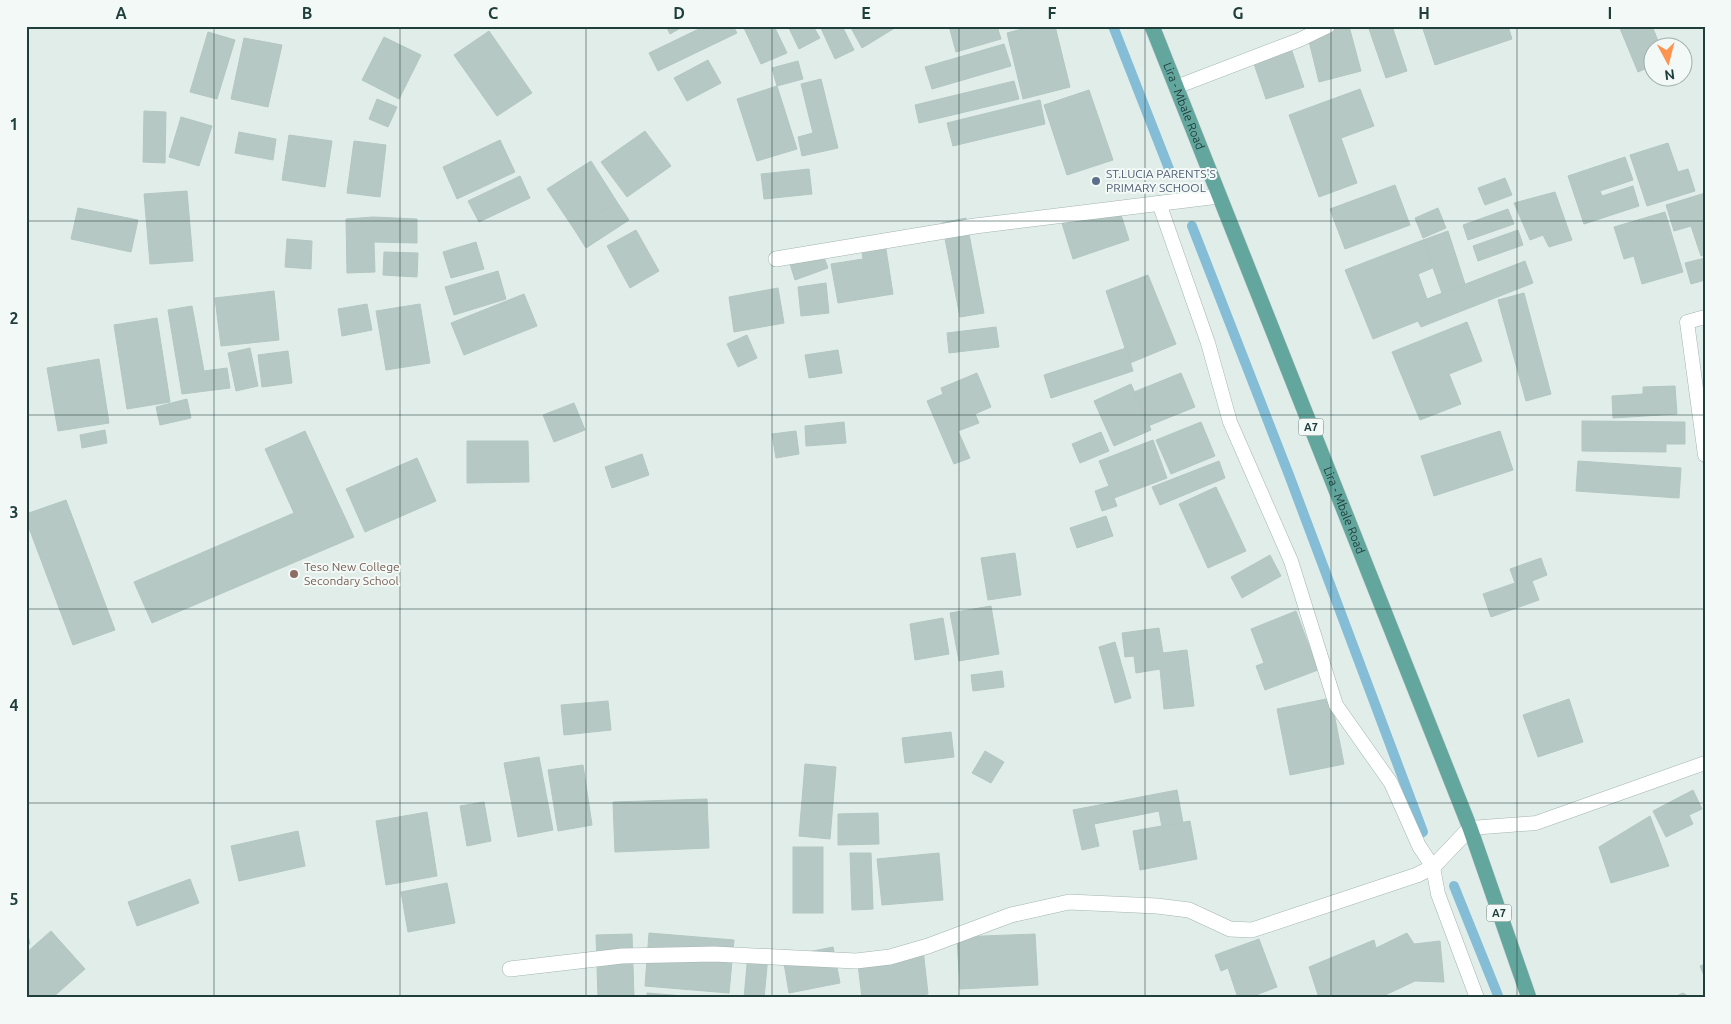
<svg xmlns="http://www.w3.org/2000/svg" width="1731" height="1024" viewBox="0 0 1731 1024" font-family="Ubuntu,sans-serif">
	<rect width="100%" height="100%" fill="#e1ede9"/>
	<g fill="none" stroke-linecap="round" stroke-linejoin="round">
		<g stroke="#85bdd6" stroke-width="10">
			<polyline points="1113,26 1171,174"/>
			<polyline points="1192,226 1289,475 1423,832"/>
			<polyline points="1454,886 1499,998"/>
		</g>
	</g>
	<g fill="#b6c8c3" stroke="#b3c7c2">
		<polygon points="666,26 684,26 670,34"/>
		<polygon points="705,26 733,26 737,33 658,71 649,53"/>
		<polygon points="743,26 774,26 787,53 761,64"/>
		<polygon points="788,26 813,26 820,38 799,49"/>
		<polygon points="820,26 842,26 854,50 835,59"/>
		<polygon points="850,26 898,26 862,48"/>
		<polygon points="949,26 997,26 1001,39 956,52"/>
		<polygon points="1033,26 1055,26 1070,87 1023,99 1007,33"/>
		<polygon points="1318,26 1349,26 1361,71 1319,82 1306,29"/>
		<polygon points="1368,26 1392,26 1407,71 1386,78"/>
		<polygon points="1422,26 1444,28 1508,26 1512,39 1435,65"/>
		<polygon points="1619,26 1652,26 1661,48 1654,48 1654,65 1638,72"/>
		<polygon points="489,31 532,93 497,116 454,55"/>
		<polygon points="208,32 235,40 217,99 190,92"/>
		<polygon points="384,37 421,55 399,99 362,80"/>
		<polygon points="244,38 282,45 268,107 231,99"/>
		<polygon points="1004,44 1011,66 932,89 925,67"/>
		<polygon points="1290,45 1304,87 1266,99 1252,58"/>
		<polygon points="708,60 721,83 687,101 674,78"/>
		<polygon points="798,61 803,79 777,86 772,68"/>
		<polygon points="821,79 838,148 802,156 798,137 813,133 801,84"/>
		<polygon points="1014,81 1019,99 919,123 915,105"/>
		<polygon points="777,86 797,149 757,161 737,99"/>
		<polygon points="1360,89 1374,126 1341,138 1357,183 1319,197 1289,115"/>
		<polygon points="1089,90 1113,160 1067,175 1044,105"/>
		<polygon points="377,99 397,107 388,127 369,119"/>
		<polygon points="1040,100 1045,124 953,146 947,123"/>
		<polygon points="144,111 166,112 165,163 143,162"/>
		<polygon points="181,117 212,126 199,166 169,157"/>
		<polygon points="645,131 671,166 627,197 601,162"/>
		<polygon points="239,132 276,139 273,160 235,153"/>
		<polygon points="289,135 332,141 325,187 282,180"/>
		<polygon points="500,140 515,172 457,199 443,167"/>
		<polygon points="354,141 386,145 380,197 347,193"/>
		<polygon points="1668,143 1678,172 1688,169 1695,191 1647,206 1630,155"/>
		<polygon points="1625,157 1633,180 1600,191 1602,196 1633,186 1639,206 1584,224 1568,176"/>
		<polygon points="591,161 617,202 574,229 547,189"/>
		<polygon points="809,169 812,194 764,199 761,174"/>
		<polygon points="520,176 530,198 479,222 468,201"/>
		<polygon points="1505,178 1512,195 1485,205 1478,188"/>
		<polygon points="1395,185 1410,225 1345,249 1330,209"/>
		<polygon points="187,191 193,261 150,264 144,194"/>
		<polygon points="1555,192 1572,240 1549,247 1543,235 1530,240 1514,203"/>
		<polygon points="1705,193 1705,255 1701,256 1691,226 1674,231 1666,205"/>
		<polygon points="617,202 629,220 586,248 574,229"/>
		<polygon points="1117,202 1129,240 1073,259 1061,220"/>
		<polygon points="78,208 138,220 131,252 71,239"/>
		<polygon points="1438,208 1446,228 1423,238 1415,218"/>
		<polygon points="1508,209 1514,224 1468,240 1463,225"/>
		<polygon points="1665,212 1683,272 1642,284 1634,256 1624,259 1614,227"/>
		<polygon points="373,217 417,219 417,243 374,242 375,272 347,273 346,219"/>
		<polygon points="966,218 984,313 960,317 942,223"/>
		<polygon points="636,230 659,271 630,288 607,246"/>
		<polygon points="1518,230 1523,245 1478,261 1473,246"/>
		<polygon points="1448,231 1465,284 1442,293 1423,240"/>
		<polygon points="287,239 312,241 311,269 285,267"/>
		<polygon points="1423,240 1435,267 1418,274 1427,299 1525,261 1533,283 1421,327 1418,321 1373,339 1345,270"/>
		<polygon points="476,242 484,269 451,278 443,252"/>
		<polygon points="885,243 893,294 838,303 831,264 863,259 861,247"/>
		<polygon points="384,252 418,253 417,277 383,275"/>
		<polygon points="822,252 828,268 795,280 790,264"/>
		<polygon points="1705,258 1705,280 1691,284 1685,263"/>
		<polygon points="498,271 506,299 454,315 445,287"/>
		<polygon points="1148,275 1176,344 1130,363 1106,291"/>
		<polygon points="826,283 829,313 801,316 798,287"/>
		<polygon points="778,288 784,323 734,332 729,297"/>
		<polygon points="274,291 279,340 221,346 215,298"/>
		<polygon points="1524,293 1551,394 1526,401 1498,300"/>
		<polygon points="524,294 537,326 464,355 451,323"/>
		<polygon points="367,304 372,330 342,336 338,309"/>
		<polygon points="420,304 430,363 386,370 376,311"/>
		<polygon points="192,306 204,371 227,368 230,388 182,394 168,310"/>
		<polygon points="157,318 170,402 127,409 114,325"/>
		<polygon points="1467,322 1482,361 1449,374 1461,404 1420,420 1392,352"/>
		<polygon points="996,327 999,347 949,353 947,333"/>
		<polygon points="747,335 757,358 738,367 727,344"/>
		<polygon points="250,348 258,386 236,391 228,353"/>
		<polygon points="1126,348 1133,371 1051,398 1044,375"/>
		<polygon points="838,350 842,373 809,378 805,355"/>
		<polygon points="288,351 292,383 262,387 258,355"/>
		<polygon points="99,359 109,423 58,431 47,368"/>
		<polygon points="977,373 991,407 975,414 979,423 958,431 970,458 954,464 927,401 943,394 941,388"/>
		<polygon points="1181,373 1195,407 1148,426 1134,392"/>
		<polygon points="1131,384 1151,430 1114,446 1094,401"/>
		<polygon points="1675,386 1677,414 1613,418 1612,396 1643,394 1643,387"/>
		<polygon points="187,399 191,418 160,425 156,407"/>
		<polygon points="574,403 585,430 554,442 543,415"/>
		<polygon points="1582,421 1685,422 1685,444 1666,444 1666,452 1582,451"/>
		<polygon points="844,422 846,443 806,446 805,426"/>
		<polygon points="1201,422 1215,456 1171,474 1156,440"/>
		<polygon points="105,430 107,443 82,448 80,435"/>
		<polygon points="305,431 354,537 152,623 134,582 294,513 265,449"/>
		<polygon points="796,431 799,454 776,458 772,434"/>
		<polygon points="1500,431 1513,470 1434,496 1421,456"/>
		<polygon points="1101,432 1109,451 1080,463 1072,444"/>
		<polygon points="1153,440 1167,478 1114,498 1117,506 1102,511 1095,491 1109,486 1099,461"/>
		<polygon points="467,441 528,441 529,482 467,483"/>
		<polygon points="642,454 649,475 612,488 605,467"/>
		<polygon points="417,458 436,501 365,532 346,489"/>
		<polygon points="1219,461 1225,478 1160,505 1152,487"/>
		<polygon points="1578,461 1681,468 1679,498 1576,491"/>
		<polygon points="1216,487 1246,551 1208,568 1179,504"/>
		<polygon points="66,500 115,630 73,645 26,520 26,514"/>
		<polygon points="1106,516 1113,536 1077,548 1070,528"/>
		<polygon points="1015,553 1021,595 988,600 981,558"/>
		<polygon points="1270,555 1281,576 1242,598 1231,577"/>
		<polygon points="1541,558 1547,575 1532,581 1539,600 1491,617 1483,594 1515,583 1510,569"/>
		<polygon points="991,606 999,654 959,661 950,613"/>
		<polygon points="1296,611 1318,670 1265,690 1256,666 1264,663 1251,629"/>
		<polygon points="943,618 949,654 915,660 910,624"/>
		<polygon points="1159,628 1163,653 1187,650 1194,706 1164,709 1160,669 1136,673 1134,656 1125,657 1122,633"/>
		<polygon points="1115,642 1131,698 1115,703 1099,647"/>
		<polygon points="1002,671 1004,687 973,691 971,675"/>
		<polygon points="1331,698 1344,764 1290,775 1277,709"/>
		<polygon points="1569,699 1583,742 1538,757 1523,715"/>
		<polygon points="608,701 611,730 564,735 561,705"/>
		<polygon points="951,732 954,757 905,763 902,738"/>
		<polygon points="985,751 1004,762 991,783 972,773"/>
		<polygon points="539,757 553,830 518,837 504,763"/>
		<polygon points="805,764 836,767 830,839 799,836"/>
		<polygon points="583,765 592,825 558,831 548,770"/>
		<polygon points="1177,790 1183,823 1162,827 1159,811 1094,824 1099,846 1082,850 1073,810"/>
		<polygon points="1693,790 1702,809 1689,815 1693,824 1666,837 1653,811"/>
		<polygon points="707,799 709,848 615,852 613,802"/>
		<polygon points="484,802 491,841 467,846 460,806"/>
		<polygon points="427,812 437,876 386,885 376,821"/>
		<polygon points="878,813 879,844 838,845 838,814"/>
		<polygon points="1650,816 1669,866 1611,883 1599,847"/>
		<polygon points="1190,821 1197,859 1140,870 1133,831"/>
		<polygon points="298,831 305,866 239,881 231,846"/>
		<rect x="793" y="847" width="30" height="66"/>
		<polygon points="850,853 871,853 873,909 852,910"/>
		<polygon points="939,853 943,900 882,905 877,859"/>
		<polygon points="190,879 199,903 137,926 128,902"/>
		<polygon points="447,883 455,923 408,932 401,892"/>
		<polygon points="26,927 30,944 26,944"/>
		<polygon points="51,931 85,969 52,998 26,998 26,953"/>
		<polygon points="649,933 734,940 729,993 645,986"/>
		<polygon points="1407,933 1414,944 1440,941 1444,982 1415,981 1379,998 1319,998 1309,967 1374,940 1376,948"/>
		<polygon points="632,934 634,998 598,998 596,935"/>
		<polygon points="1035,934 1038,985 960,989 957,937"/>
		<polygon points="1259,939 1277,987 1248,998 1238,998 1228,968 1221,971 1215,955"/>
		<polygon points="833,947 840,983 789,993 783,957"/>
		<polygon points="923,949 928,994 897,998 862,998 857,956"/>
		<polygon points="748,954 768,956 764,998 744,998"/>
		<polygon points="1705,964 1705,978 1700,966"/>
		<polygon points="647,993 683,996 683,998 647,998"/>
		<polygon points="1683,993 1691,998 1672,998"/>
	</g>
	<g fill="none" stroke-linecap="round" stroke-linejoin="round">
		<defs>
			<g id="service">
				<polyline points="1176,87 1299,40 1328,26"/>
				<polyline points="1159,203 1208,343 1230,422 1291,561 1336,705 1391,783 1419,846 1433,867 1438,894 1477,998"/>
				<polyline points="1705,317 1687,322 1705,455"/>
				<polyline points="1470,828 1536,823 1705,763"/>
			</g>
			<g id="minor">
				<polyline points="776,259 975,226 1219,196"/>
				<polyline points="510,969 622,956 714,954 856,961 890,957 928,946 1011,915 1069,902 1157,906 1189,910 1230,929 1252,930 1417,875 1433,867 1470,828"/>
			</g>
			<g id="primary">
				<path id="s1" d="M1152 26 1470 828 1529 998"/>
			</g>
		</defs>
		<use href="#service" stroke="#a3b5b1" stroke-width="15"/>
		<use href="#minor" stroke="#a3b5b1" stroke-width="16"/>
		<use href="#primary" stroke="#c1c9c8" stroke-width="16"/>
		<use href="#service" stroke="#fff" stroke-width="14"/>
		<use href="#minor" stroke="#fff" stroke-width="15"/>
		<use href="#primary" stroke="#63a69e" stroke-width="15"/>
	</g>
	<path fill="none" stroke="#203f3b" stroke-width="1" stroke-opacity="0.55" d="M214 26V998M400 26V998M586 26V998M772 26V998M959 26V998M1145 26V998M1331 26V998M1517 26V998M26 221H1705M26 415H1705M26 609H1705M26 803H1705"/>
	<circle fill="#5c6f8a" stroke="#f2f9f7" stroke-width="2" cx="1096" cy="181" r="5"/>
	<circle fill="#8d6e63" stroke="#f2f9f7" stroke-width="2" cx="294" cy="574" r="5"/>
	<g text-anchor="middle" stroke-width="4" stroke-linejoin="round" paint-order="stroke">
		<g fill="#f2f9f7" stroke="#5f7773" stroke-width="1">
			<rect x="1298.5" y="418.5" width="25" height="17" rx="4"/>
			<rect x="1486.5" y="904.5" width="25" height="17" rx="4"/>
		</g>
		<g font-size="11" font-weight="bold" fill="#203f3b">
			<text x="1311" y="431">A7</text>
			<text x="1499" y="917">A7</text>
		</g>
		<g font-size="12" fill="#203f3b" stroke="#f2f9f7">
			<text dy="4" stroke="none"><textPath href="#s1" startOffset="86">Lira - Mbale Road</textPath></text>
			<text dy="4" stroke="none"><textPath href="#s1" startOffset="521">Lira - Mbale Road</textPath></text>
		</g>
		<g font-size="12" fill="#4e5e75" stroke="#f2f9f7" text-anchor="start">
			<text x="1106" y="178">ST.LUCIA PARENTS'S<tspan x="1106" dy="14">PRIMARY SCHOOL</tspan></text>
		</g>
		<g font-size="12" fill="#785e54" stroke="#f2f9f7" text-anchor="start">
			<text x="304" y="571">Teso New College<tspan x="304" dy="14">Secondary School</tspan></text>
		</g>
	</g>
	<rect width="1731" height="1024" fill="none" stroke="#f2f9f7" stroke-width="55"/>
	<g transform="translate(1668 62) rotate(173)"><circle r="24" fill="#f2f9f7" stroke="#9eafac"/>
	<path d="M0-4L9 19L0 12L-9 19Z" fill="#fc9450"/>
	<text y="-8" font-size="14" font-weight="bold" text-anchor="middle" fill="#203f3b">N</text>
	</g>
	<rect x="28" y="28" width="1676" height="968" fill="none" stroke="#203f3b" stroke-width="2"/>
	<g font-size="16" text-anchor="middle" font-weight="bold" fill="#203f3b">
		<text x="121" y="19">A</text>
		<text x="307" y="19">B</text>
		<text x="493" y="19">C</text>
		<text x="679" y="19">D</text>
		<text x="866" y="19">E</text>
		<text x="1052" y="19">F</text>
		<text x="1238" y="19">G</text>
		<text x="1424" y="19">H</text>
		<text x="1610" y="19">I</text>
		<text x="14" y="130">1</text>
		<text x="14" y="324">2</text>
		<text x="14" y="518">3</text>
		<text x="14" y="711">4</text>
		<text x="14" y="905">5</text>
	</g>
</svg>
